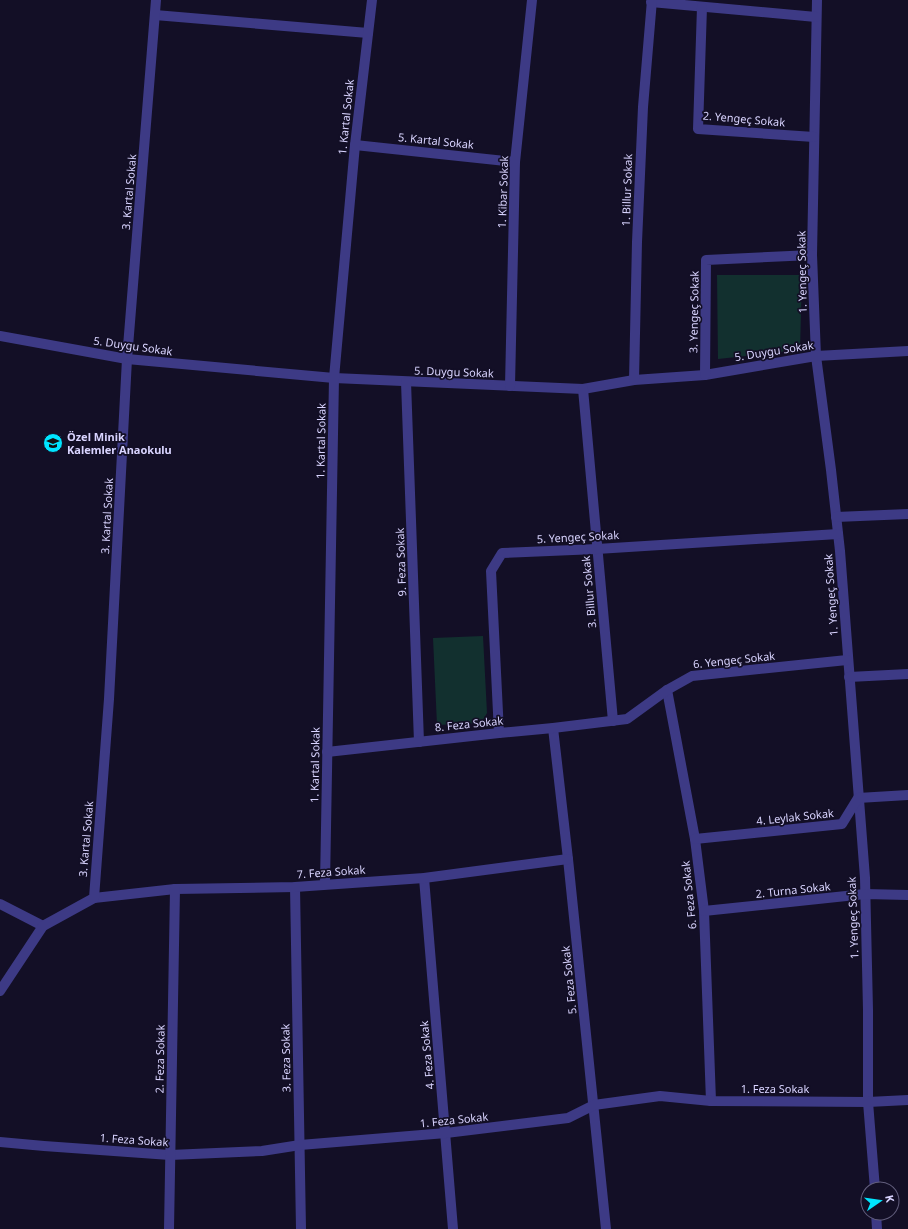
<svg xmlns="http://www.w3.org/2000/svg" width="908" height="1229" viewBox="0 0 908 1229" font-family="'Noto Sans',sans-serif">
	<rect width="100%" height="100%" fill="#130f26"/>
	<g fill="#12302f">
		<polygon points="717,275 802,275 800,350 718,359"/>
		<polygon points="483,636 487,713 481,723 437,725 433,638"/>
	</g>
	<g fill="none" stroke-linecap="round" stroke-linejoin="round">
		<g stroke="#3d3a85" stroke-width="10">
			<polyline points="817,0 812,255 816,356 831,470 840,551 865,878 868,1010 868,1102 875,1189"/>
			<polyline points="651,2 816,17"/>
			<polyline points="702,7 698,129 814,137"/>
			<polyline points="155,15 368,33"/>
			<polyline points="355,145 515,162"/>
			<polyline points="0,336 127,359 334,378 583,389 634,380 705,375 816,356 908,351"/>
			<polyline points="705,375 706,260 812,255"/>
			<polyline points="634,380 637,242 643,107 652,0"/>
			<polyline points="406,382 419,742"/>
			<polyline points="510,386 515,162 532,0"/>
			<polyline points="583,389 613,721"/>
			<polyline points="836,517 908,514"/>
			<polyline points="849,677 908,674"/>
			<polyline points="667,690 695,839 704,911 711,1101"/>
			<polyline points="553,728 568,859 606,1229"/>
			<polyline points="499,733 491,571 502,553 597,549 838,534"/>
			<polyline points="327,752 499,733 553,728 627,719 667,690 692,676 847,660"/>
			<polyline points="695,839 842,824 858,798 908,795"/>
			<polyline points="424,878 453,1229"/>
			<polyline points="325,884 334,378 355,145 372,0"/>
			<polyline points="295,887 301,1229"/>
			<polyline points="94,898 175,889 295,887 424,878 568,859"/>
			<polyline points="0,904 43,926"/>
			<polyline points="704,911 865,894 908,895"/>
			<polyline points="0,991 43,926 94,898 109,699 127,359 156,0"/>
			<polyline points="0,1142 44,1146 170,1155 262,1151 300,1145 446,1133 568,1118 594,1105 660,1096 711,1101 868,1102 908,1100"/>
			<polyline points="876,1213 877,1229"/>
			<polyline points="169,1229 175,889"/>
		</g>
	</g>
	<defs>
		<symbol id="school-disc" viewBox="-11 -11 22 22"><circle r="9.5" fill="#00e5ff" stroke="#130f26"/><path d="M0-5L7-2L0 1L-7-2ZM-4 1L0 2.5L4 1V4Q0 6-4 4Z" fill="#111"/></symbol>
	</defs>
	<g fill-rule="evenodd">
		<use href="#school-disc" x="42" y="432" width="22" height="22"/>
	</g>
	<g text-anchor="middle" stroke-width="3.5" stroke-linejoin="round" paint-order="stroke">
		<g font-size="11" fill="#d9d4ff" stroke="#130f26">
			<text transform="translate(346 117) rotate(-84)" y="4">1. Kartal Sokak</text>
			<text transform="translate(744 119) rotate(5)" y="4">2. Yengeç Sokak</text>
			<text transform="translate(436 141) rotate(6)" y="4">5. Kartal Sokak</text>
			<text transform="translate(627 190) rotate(-88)" y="4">1. Billur Sokak</text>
			<text transform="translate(129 192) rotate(-85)" y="4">3. Kartal Sokak</text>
			<text transform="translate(503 192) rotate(-88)" y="4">1. Kibar Sokak</text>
			<text transform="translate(802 272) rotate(-91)" y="4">1. Yengeç Sokak</text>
			<text transform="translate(694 312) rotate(-89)" y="4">3. Yengeç Sokak</text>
			<text transform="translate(133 346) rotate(8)" y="4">5. Duygu Sokak</text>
			<text transform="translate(774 351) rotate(-9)" y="4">5. Duygu Sokak</text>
			<text transform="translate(454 372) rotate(2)" y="4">5. Duygu Sokak</text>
			<text transform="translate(321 441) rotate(-89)" y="4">1. Kartal Sokak</text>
			<text transform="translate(107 516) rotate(-87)" y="4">3. Kartal Sokak</text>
			<text transform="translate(578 537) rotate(-3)" y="4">5. Yengeç Sokak</text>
			<text transform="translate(401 562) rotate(-92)" y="4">9. Feza Sokak</text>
			<text transform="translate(589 592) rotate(-95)" y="4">3. Billur Sokak</text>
			<text transform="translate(831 595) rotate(-94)" y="4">1. Yengeç Sokak</text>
			<text transform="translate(734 660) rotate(-6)" y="4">6. Yengeç Sokak</text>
			<text transform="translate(469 724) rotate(-6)" y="4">8. Feza Sokak</text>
			<text transform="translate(315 765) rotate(-89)" y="4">1. Kartal Sokak</text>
			<text transform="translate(795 817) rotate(-6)" y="4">4. Leylak Sokak</text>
			<text transform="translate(86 839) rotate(-85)" y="4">3. Kartal Sokak</text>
			<text transform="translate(331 872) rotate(-4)" y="4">7. Feza Sokak</text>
			<text transform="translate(793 890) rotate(-6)" y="4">2. Turna Sokak</text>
			<text transform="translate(689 895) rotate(-96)" y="4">6. Feza Sokak</text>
			<text transform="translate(853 918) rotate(-92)" y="4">1. Yengeç Sokak</text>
			<text transform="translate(569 980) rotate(-96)" y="4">5. Feza Sokak</text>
			<text transform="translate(427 1055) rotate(-95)" y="4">4. Feza Sokak</text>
			<text transform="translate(286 1058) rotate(-91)" y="4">3. Feza Sokak</text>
			<text transform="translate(160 1059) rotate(-89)" y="4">2. Feza Sokak</text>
			<text x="775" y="1093">1. Feza Sokak</text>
			<text transform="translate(454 1120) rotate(-6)" y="4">1. Feza Sokak</text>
			<text transform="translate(134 1140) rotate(4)" y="4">1. Feza Sokak</text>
		</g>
		<g font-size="11" font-weight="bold" fill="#d9d4ff" stroke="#130f26" text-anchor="start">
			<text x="67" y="441">Özel Minik<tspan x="67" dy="13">Kalemler Anaokulu</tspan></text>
		</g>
	</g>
	<g transform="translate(880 1201) rotate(77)"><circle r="19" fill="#130f26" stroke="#625e7d"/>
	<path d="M0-3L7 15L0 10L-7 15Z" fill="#00e5ff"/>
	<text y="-6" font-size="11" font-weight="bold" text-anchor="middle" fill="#d9d4ff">K</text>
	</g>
</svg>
